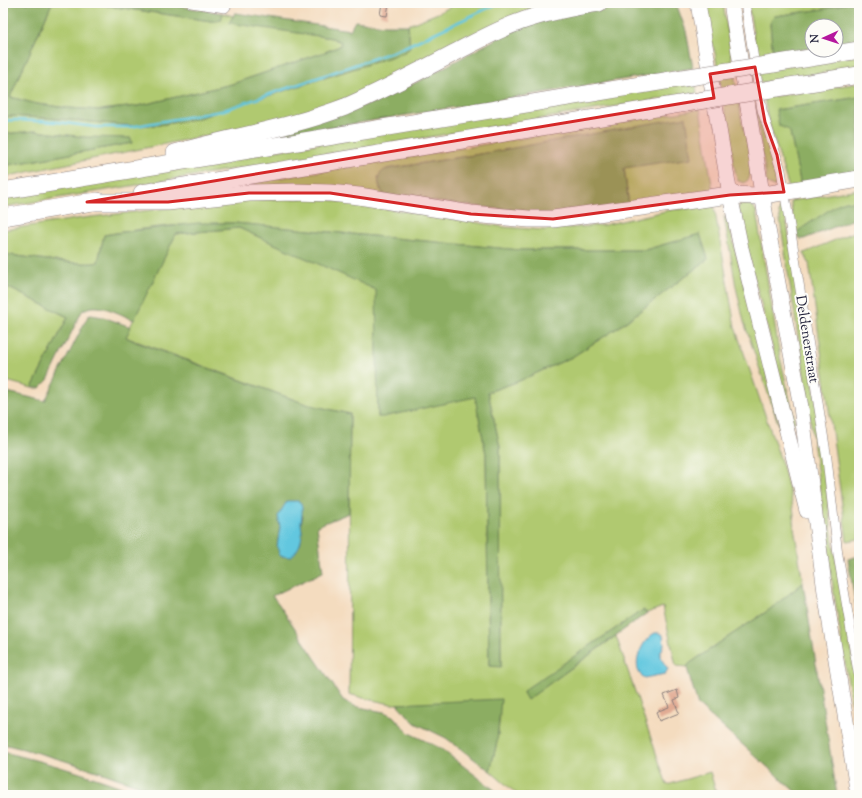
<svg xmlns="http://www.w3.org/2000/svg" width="862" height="798" viewBox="0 0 862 798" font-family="'Sorts Mill Goudy',serif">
	<rect width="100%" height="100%" fill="#fdfcf7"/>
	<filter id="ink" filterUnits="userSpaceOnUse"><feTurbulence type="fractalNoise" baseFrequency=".025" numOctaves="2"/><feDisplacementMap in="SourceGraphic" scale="8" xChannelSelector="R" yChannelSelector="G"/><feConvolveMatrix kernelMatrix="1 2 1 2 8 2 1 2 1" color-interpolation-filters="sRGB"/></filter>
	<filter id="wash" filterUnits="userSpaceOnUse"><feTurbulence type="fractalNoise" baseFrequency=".012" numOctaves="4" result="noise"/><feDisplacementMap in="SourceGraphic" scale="16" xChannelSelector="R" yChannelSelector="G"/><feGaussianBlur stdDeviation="0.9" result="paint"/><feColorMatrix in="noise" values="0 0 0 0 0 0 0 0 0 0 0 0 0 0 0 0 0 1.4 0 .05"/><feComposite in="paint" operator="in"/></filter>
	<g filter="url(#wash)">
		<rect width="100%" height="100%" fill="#f4dcbf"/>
		<g fill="#b0c96f" stroke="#697655">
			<polygon points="52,3 88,3 211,21 216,21 221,20 223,13 233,16 230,22 332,38 341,42 340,46 325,52 232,84 138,106 100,110 68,108 37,104 10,97"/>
			<polygon points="458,3 557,3 357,95 278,121 3,177 3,166 132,143 35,131 3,134 3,118 10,116 60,119 134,126 159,125 195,119 403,53 410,48 408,25 438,13"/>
			<polygon points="708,3 723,3 742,122 753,164 749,179 744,183 738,181 736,176 715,53 706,21 706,8"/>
			<polygon points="748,3 848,3 824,9 775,16 770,24 773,55 757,57"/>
			<polygon points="859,55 859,67 761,83 759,70"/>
			<polygon points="695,80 697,93 3,207 3,197"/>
			<polygon points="859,83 859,97 776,110 787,129 790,132 801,186 789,188 768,120 764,98"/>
			<polygon points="755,106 772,157 778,185 772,186 767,184"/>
			<polygon points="700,109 713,191 629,206 624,168 486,153 387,169 378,177 380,189 385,196 213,189"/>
			<polygon points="859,189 859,203 845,201 838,204 795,233 791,204 791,201 812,197"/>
			<path d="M317 198 468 221 504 227 544 230 604 225 670 210 714 206 735 327 783 467 791 497 794 514 793 521 803 583 769 610 719 643 689 664 687 667 676 666 663 607 647 613 643 610 525 690 523 693 535 694 616 636 667 785 710 772 717 795H518L490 771 497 742 500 714 414 704H391L363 698 349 694C351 600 348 507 350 414L306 404 125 337 176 234 239 228 377 290 378 417 475 396 486 454 489 666H501L500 447 488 392 519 381 572 357 619 327 708 259 700 234 645 250H520L235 223C191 223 147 227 104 235L98 262C89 267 18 256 3 254V230L83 218 237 200Z"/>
			<polygon points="748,204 753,206 756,211 780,357 795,422 792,424 737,210 740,205"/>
			<polygon points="784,206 817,406 833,542 859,699 859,752 832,581 806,388 779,213 780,208"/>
			<polygon points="724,216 728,221 782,435 744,322 736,287"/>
			<polygon points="859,230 859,539 847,541 809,263 804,253"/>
			<polygon points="3,285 68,317 32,388 3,380"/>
		</g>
		<g fill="#8cad62" stroke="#57684e" fill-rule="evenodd">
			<polygon points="3,3 52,3 10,97 37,104 68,108 100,110 138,106 232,84 325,52 340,46 341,42 332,38 229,23 235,13 350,30 355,21 385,25 408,25 410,48 403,53 195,119 159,125 134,126 60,119 10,116 3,118"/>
			<polygon points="88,3 158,3 223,13 221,20 216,21 211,21"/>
			<polygon points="637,3 676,3 686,31 693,68 236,143 376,102 419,81 500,37 529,24 583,11"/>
			<polygon points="848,3 859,3 859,41 836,44 836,26 812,26 812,48 773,55 770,24 772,19 775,16 824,9"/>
			<polygon points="859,97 859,177 801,186 790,132 787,129 779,126 776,110"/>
			<path d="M686 117 692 158 624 168 629 206 551 215 385 196C378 187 374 174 387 169L486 153Z"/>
			<polygon points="35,131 85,137 131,138 132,143 3,166 3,134"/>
			<polygon points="845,201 859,203 859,217 804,239 800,239 795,233 838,204"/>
			<path d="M198 223H235L520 250H645L700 234 708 259 619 327 572 357 519 381 488 392 500 447 501 667 489 666 486 454 475 397 383 417H378L376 290 239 228 176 234 134 320C119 314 97 300 82 311L48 380 40 388H32L68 317 3 285V254C18 256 89 267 98 262L104 235 123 232Z"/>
			<path d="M91 315 103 317 131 327 126 337 136 342 306 404 350 414 349 513 317 526 323 572 272 596 278 603 343 700 354 706 384 712 393 716 409 733 440 748 501 795H485L482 792 480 795H164C111 775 58 757 3 744V391L45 401 88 316ZM303 516 301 523 302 533 277 547 280 527Z"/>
			<polygon points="859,556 859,626 848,559"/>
			<polygon points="803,583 837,795 799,795 698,705 687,668 689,664 719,643 769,610"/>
			<polygon points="643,610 647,613 527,700 523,693 524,690"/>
			<polygon points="501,699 497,742 490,771 446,738 415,723 397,704"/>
			<path d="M3 752C50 763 97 777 142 795H14L3 791Z"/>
		</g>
		<g fill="#62c7df" stroke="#42748d">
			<path d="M287 501H298L301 503C303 510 302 515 301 522 301 526 302 529 302 532 302 542 298 552 290 557L280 556 277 547 280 527 278 516Z"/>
			<path d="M655 633H659L663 635 664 645 660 654V657L668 669 665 674 644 678C629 668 642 639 655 633Z"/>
		</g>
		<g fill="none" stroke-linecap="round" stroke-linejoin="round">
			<polyline stroke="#62c7df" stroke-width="2.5" points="3,121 14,120 57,122 96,127 130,127 221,111 398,50 499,3"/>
		</g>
		<g id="blocks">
			<g fill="#e1ac94">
				<polygon points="382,3 389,3 387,16 380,15"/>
				<polygon points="677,690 679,698 674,700 679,713 659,721 656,712 669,707 664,695"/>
			</g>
		</g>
	</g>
	<g filter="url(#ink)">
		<use href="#blocks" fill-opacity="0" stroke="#8b7f7d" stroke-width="1"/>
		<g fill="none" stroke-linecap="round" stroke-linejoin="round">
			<defs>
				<g id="street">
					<polyline points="191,3 225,8 229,3"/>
					<polyline points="745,3 762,110 781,170 827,459 838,555 859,678"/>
				</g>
				<g id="primary">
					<polyline points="698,3 730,195 741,248 807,511"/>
					<polyline points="731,3 767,224 801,407 825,592 858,795"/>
				</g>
				<g id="highway">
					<polyline points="773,64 859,50"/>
					<polyline points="777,88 859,75"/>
					<path d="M175 153C231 137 290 128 345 107 382 91 418 72 454 53 476 42 498 29 522 21 547 12 573 7 599 3"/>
					<polyline points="3,191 683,78"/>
					<polyline points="142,193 686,103"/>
					<polyline points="87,202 168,202 249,193 296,192 330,193 359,196 471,214 529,219 553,219 730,195 758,196 859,179"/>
					<polyline points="3,217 98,201"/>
				</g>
			</defs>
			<use href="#street" stroke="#8b7f7d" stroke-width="10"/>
			<use href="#primary" stroke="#8b7f7d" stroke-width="16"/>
			<use href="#highway" stroke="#8b7f7d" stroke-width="18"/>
			<use href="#street" stroke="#fff" stroke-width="9"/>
			<use href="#primary" stroke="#fff" stroke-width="15"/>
			<use href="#highway" stroke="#fff" stroke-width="17"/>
			<defs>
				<g id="highway-bridge">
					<polyline points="683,78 773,64"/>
					<polyline points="686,103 777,88"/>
				</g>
			</defs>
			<use href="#highway-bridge" stroke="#8b7f7d" stroke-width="18" stroke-linecap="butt"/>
			<use href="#highway-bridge" stroke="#fff" stroke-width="17"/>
		</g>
	</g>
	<path fill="#d62828" fill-opacity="0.2" stroke="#d62828" stroke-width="3" stroke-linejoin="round" d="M755 67 765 122 777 155 784 192 730 195 553 219 471 214 330 193H249L168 202H87L714 98 710 74Z"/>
	<g text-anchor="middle" stroke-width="4" stroke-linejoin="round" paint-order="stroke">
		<g font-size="14" fill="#22223b" stroke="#fdfcf7">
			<text transform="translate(808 339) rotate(81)" y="5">Deldenerstraat</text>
		</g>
	</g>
	<rect width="862" height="798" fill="none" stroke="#fdfcf7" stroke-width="16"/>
	<g transform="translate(824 38) rotate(267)"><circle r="19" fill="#fdfcf7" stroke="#a5a5ac"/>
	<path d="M0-3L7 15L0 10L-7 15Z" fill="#b5179e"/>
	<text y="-6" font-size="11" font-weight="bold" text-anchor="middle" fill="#22223b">N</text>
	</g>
</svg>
